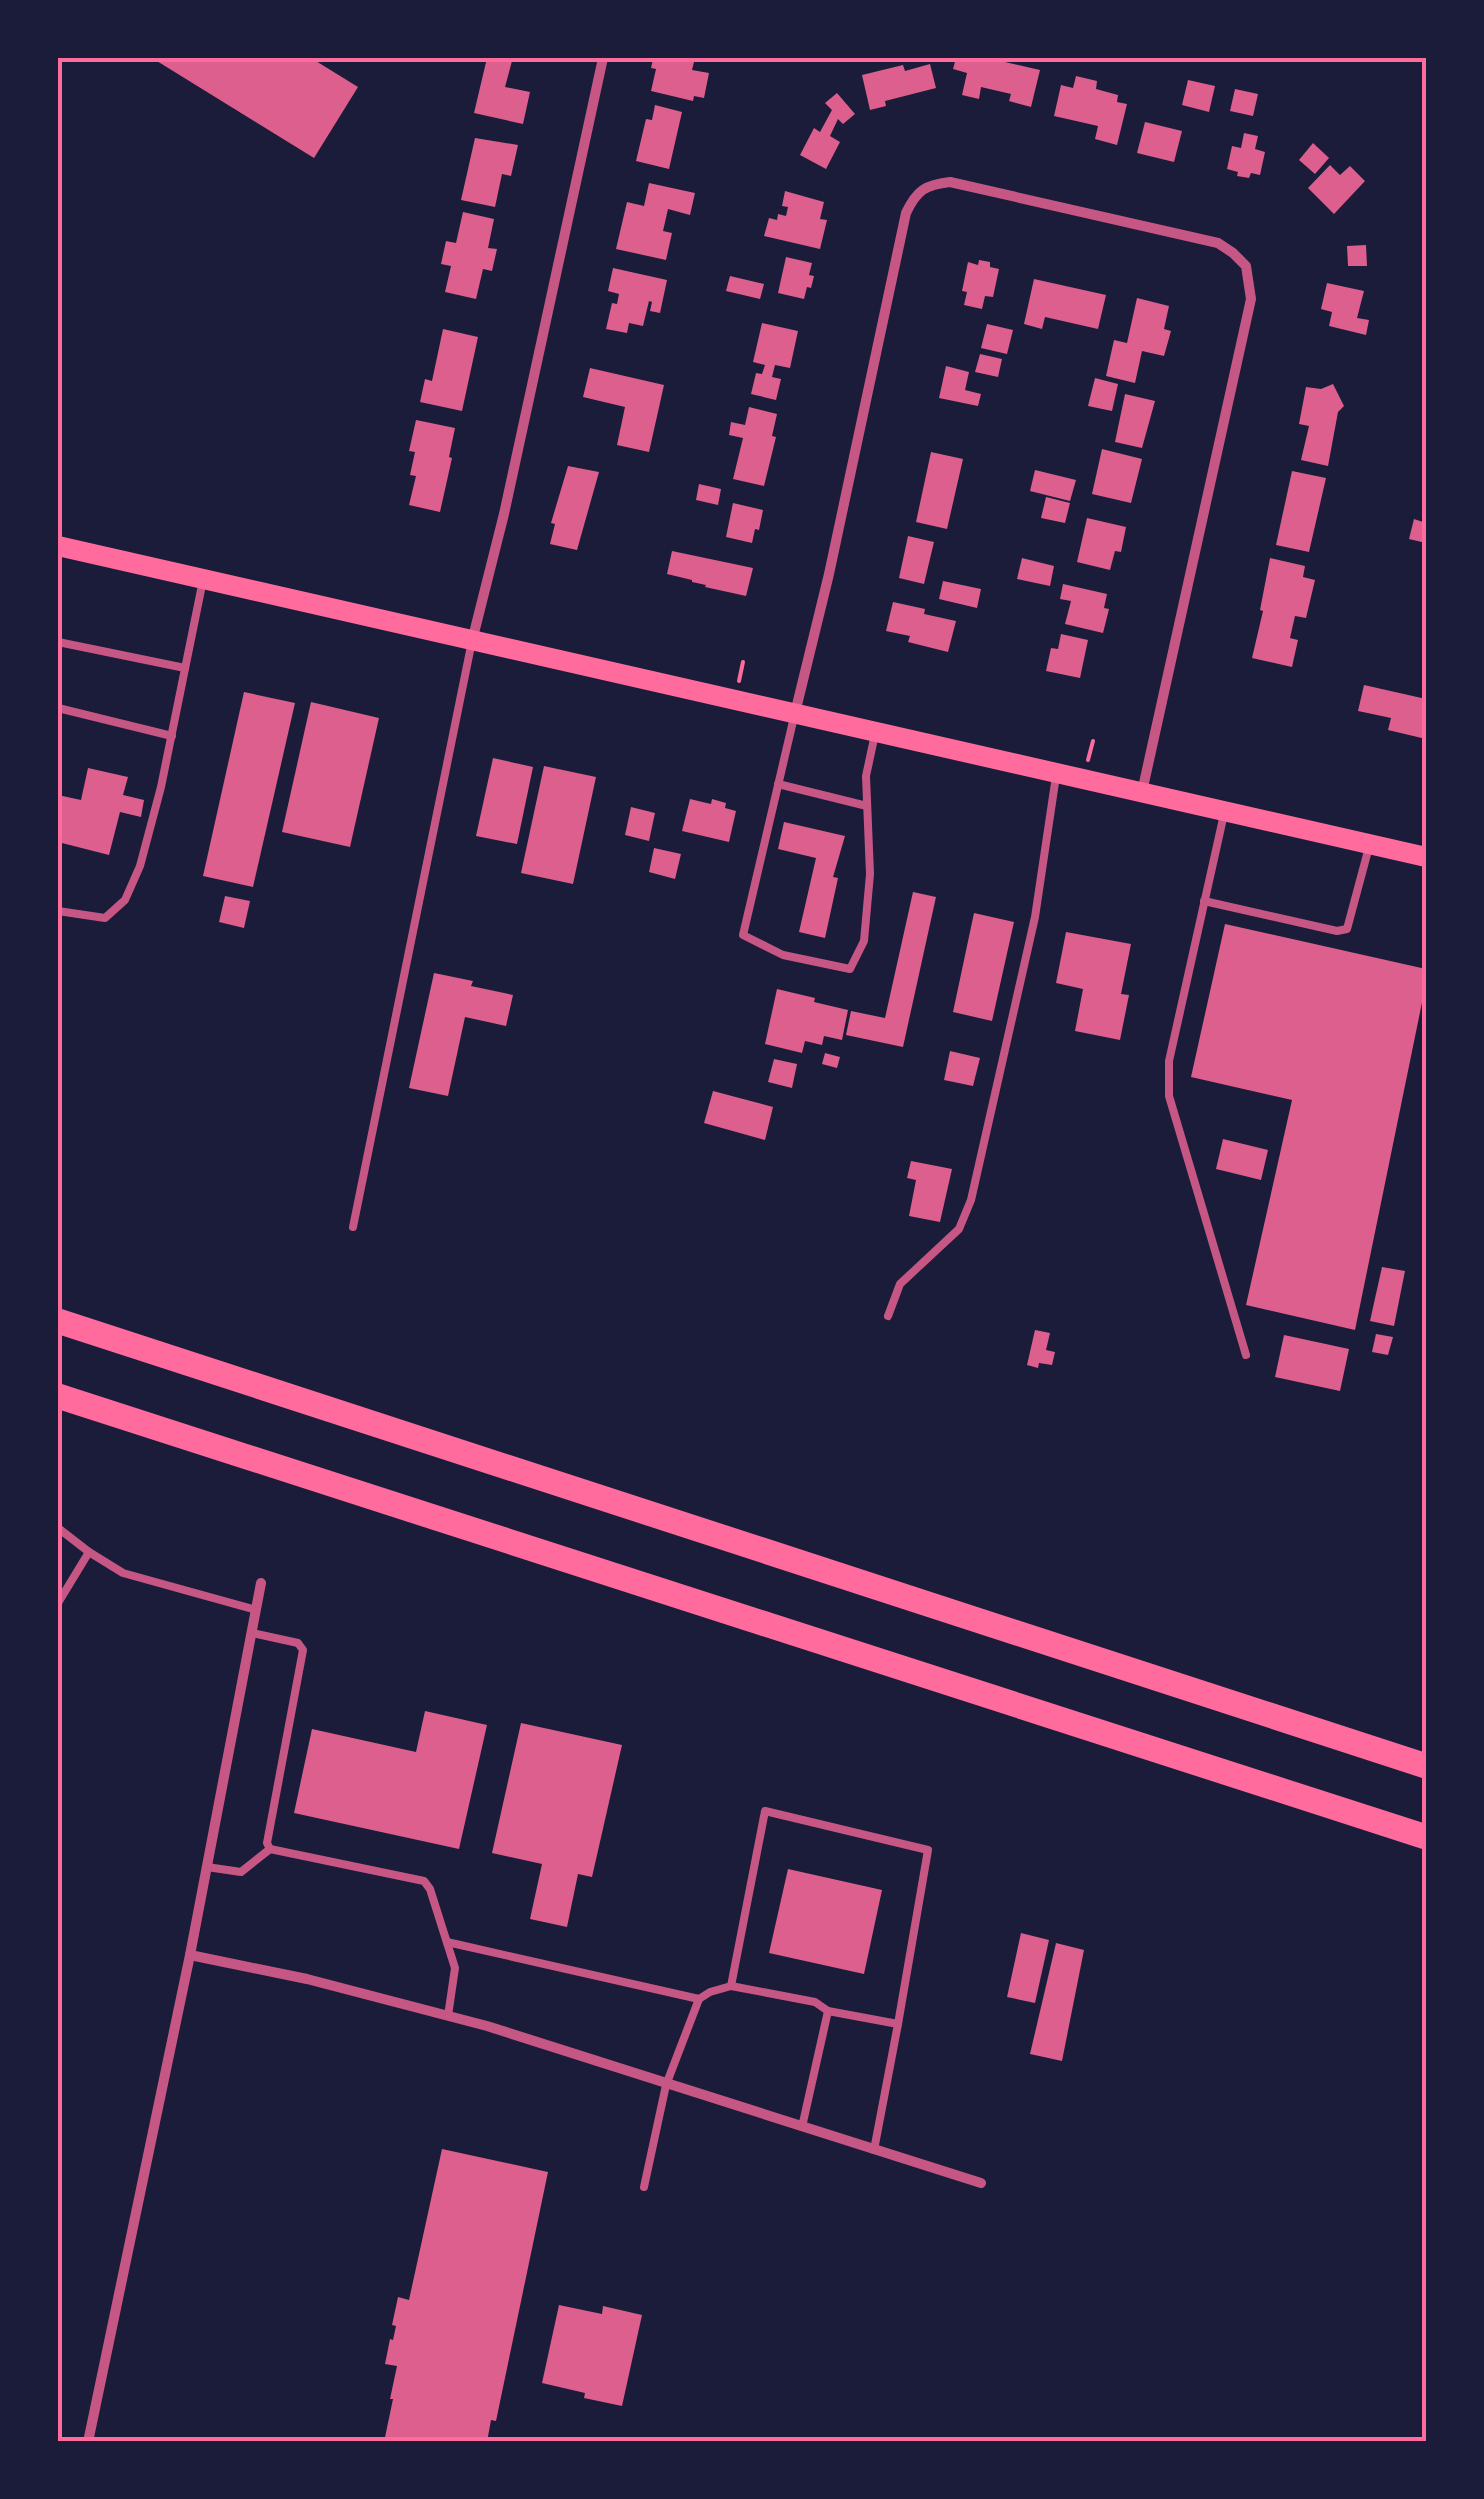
<svg xmlns="http://www.w3.org/2000/svg" width="1484" height="2499" viewBox="0 0 1484 2499" font-family="'PT Sans Narrow',sans-serif">
	<rect width="100%" height="100%" fill="#1b1b3a"/>
	<g fill="#dd5f8e">
		<polygon points="152,58 311,58 358,87 314,158"/>
		<polygon points="487,58 512,61 505,87 530,92 523,124 474,113"/>
		<polygon points="664,58 695,58 692,70 709,73 704,98 694,96 693,101 651,91 656,69 651,68 653,59 663,61"/>
		<polygon points="956,58 1006,58 1005,62 1040,70 1031,107 1009,101 1011,94 981,87 979,99 962,95 967,73 953,69"/>
		<polygon points="930,64 936,88 885,101 886,106 870,110 862,75 903,65 905,71"/>
		<polygon points="1076,76 1097,81 1096,89 1118,95 1117,102 1127,104 1117,145 1095,139 1098,126 1054,116 1061,85 1073,88"/>
		<polygon points="1188,80 1215,86 1209,112 1182,105"/>
		<polygon points="1235,89 1258,94 1253,116 1230,111"/>
		<polygon points="837,93 855,114 843,124 838,119 830,136 840,142 826,169 800,155 814,128 820,132 832,110 825,103"/>
		<polygon points="655,105 682,112 669,169 636,161 646,119 652,120"/>
		<polygon points="1145,122 1182,131 1174,162 1137,153"/>
		<polygon points="1244,133 1258,136 1255,149 1265,152 1260,175 1251,173 1249,178 1237,176 1238,172 1227,169 1232,146 1241,148"/>
		<polygon points="475,138 518,145 511,176 502,174 495,207 461,200"/>
		<polygon points="1313,143 1329,158 1315,174 1299,160"/>
		<polygon points="1330,165 1340,175 1350,166 1365,181 1334,214 1308,188"/>
		<polygon points="649,183 695,193 690,215 668,209 663,231 672,233 666,260 616,249 627,202 644,206"/>
		<polygon points="785,191 824,202 820,219 827,220 820,249 764,236 769,218 777,220 778,214 786,216 788,207 782,206"/>
		<polygon points="463,212 494,219 488,248 497,249 492,271 483,269 476,299 445,292 451,266 441,264 446,241 456,243"/>
		<polygon points="1366,245 1367,266 1348,266 1347,246"/>
		<polygon points="786,257 812,263 809,275 814,276 811,288 807,287 804,299 778,293"/>
		<polygon points="979,260 990,262 990,267 999,269 993,297 985,296 982,309 964,305 967,292 962,291 968,262 978,265"/>
		<polygon points="613,268 667,280 660,313 650,311 652,302 649,301 643,326 629,323 627,333 606,329 612,303 617,304 619,294 608,291"/>
		<polygon points="730,276 764,284 760,299 726,291"/>
		<polygon points="1034,279 1106,295 1098,329 1045,317 1042,329 1024,324"/>
		<polygon points="1327,283 1364,291 1357,318 1369,320 1366,335 1329,326 1332,312 1321,309"/>
		<polygon points="1137,298 1169,306 1164,329 1171,331 1164,356 1142,351 1135,383 1106,376 1114,340 1127,343"/>
		<polygon points="762,323 798,331 790,368 775,365 772,377 781,379 776,400 751,394 756,373 762,374 765,365 753,362"/>
		<polygon points="987,324 1013,330 1007,354 981,348"/>
		<polygon points="443,329 478,337 462,411 420,402 425,379 432,381"/>
		<polygon points="980,354 1002,359 998,377 975,372"/>
		<polygon points="946,366 969,372 965,390 981,394 978,406 939,398"/>
		<polygon points="590,368 664,385 649,452 617,445 625,407 583,397"/>
		<polygon points="1095,378 1118,384 1112,411 1088,406"/>
		<polygon points="1333,384 1344,406 1338,412 1328,466 1301,460 1309,426 1299,424 1306,387 1321,389"/>
		<polygon points="1125,394 1155,401 1142,448 1115,442"/>
		<polygon points="749,407 777,414 772,436 776,437 764,486 733,479 743,438 729,435 731,422 745,425"/>
		<polygon points="416,420 455,428 449,457 452,458 440,512 409,505 416,476 410,475 415,452 409,451"/>
		<polygon points="1102,449 1142,459 1131,503 1092,494"/>
		<polygon points="931,452 963,459 947,529 916,522"/>
		<polygon points="568,466 599,472 577,550 550,544 555,524 551,523"/>
		<polygon points="1035,470 1076,480 1070,501 1030,491"/>
		<polygon points="1292,471 1326,478 1309,552 1276,545"/>
		<polygon points="699,484 721,489 718,505 696,500"/>
		<polygon points="1046,497 1070,503 1065,523 1041,518"/>
		<polygon points="733,503 763,510 759,530 755,529 752,543 726,537"/>
		<polygon points="1087,518 1126,527 1121,552 1115,551 1110,570 1077,562"/>
		<polygon points="1414,519 1426,523 1426,543 1409,539"/>
		<polygon points="908,536 934,542 924,584 899,578"/>
		<polygon points="672,551 753,568 746,596 705,587 706,585 692,582 692,580 667,574"/>
		<polygon points="1022,558 1054,566 1050,586 1017,579"/>
		<polygon points="1270,558 1305,566 1303,577 1315,580 1306,618 1295,616 1290,638 1298,640 1292,667 1252,658 1263,611 1260,610"/>
		<polygon points="943,581 981,589 977,608 939,599"/>
		<polygon points="1063,584 1107,594 1104,608 1109,609 1103,633 1065,624 1071,601 1060,599"/>
		<polygon points="893,602 925,609 924,614 956,621 948,652 908,642 910,636 886,631"/>
		<polygon points="1061,634 1088,640 1080,678 1046,671 1051,648 1058,649"/>
		<polygon points="1364,685 1426,699 1426,739 1388,730 1391,718 1358,711"/>
		<polygon points="244,692 295,703 253,887 203,876"/>
		<polygon points="311,702 379,718 350,847 282,832"/>
		<polygon points="493,758 533,767 517,844 476,836"/>
		<polygon points="544,766 596,777 573,884 521,873"/>
		<polygon points="88,768 128,777 123,795 144,800 141,817 120,812 109,855 58,842 58,795 81,800"/>
		<polygon points="690,799 711,804 712,799 726,803 725,808 736,811 729,842 682,831"/>
		<polygon points="631,807 655,813 649,841 625,835"/>
		<polygon points="784,822 845,836 833,877 838,878 825,938 799,932 816,858 778,849"/>
		<polygon points="654,848 681,854 675,879 649,872"/>
		<polygon points="913,892 936,897 903,1047 846,1035 851,1011 885,1018"/>
		<polygon points="225,896 250,901 244,928 219,922"/>
		<polygon points="974,913 1014,922 992,1021 953,1012"/>
		<polygon points="1225,924 1426,969 1426,983 1355,1330 1246,1305 1292,1100 1191,1077"/>
		<polygon points="1066,932 1131,944 1121,994 1129,995 1120,1040 1075,1031 1083,989 1056,983"/>
		<polygon points="434,973 473,981 471,986 513,995 506,1026 465,1017 448,1096 409,1088"/>
		<polygon points="777,989 815,998 814,1002 848,1010 842,1040 824,1036 822,1045 805,1041 802,1053 765,1044"/>
		<polygon points="950,1051 980,1058 973,1086 944,1080"/>
		<polygon points="825,1053 840,1057 837,1068 822,1064"/>
		<polygon points="774,1059 797,1064 792,1088 768,1082"/>
		<polygon points="713,1091 773,1107 765,1140 704,1123"/>
		<polygon points="1223,1139 1268,1150 1261,1180 1216,1169"/>
		<polygon points="911,1161 952,1169 940,1222 909,1216 916,1180 907,1178"/>
		<polygon points="1382,1267 1405,1271 1394,1326 1370,1321"/>
		<polygon points="1035,1330 1050,1333 1046,1350 1055,1352 1052,1365 1039,1363 1038,1368 1027,1365"/>
		<polygon points="1376,1334 1393,1337 1388,1355 1372,1352"/>
		<polygon points="1284,1335 1349,1349 1340,1391 1275,1377"/>
		<polygon points="425,1711 487,1725 459,1849 294,1813 312,1729 416,1752"/>
		<polygon points="521,1723 622,1745 592,1877 578,1874 567,1927 530,1919 542,1864 492,1853"/>
		<polygon points="788,1869 882,1890 864,1974 769,1953"/>
		<polygon points="1021,1933 1049,1940 1035,2003 1007,1997"/>
		<polygon points="1056,1943 1084,1950 1062,2061 1030,2054"/>
		<polygon points="442,2149 548,2172 496,2421 491,2420 487,2442 384,2442 393,2399 390,2399 397,2366 385,2364 390,2339 393,2340 396,2326 392,2325 398,2297 409,2300"/>
		<polygon points="559,2305 602,2314 603,2306 642,2315 622,2406 584,2398 585,2393 542,2383"/>
	</g>
	<g fill="none" stroke-linecap="round" stroke-linejoin="round">
		<g stroke="#ff6b9d" stroke-width="4">
			<polyline points="739,681 743,662"/>
			<polyline points="1088,760 1093,741"/>
		</g>
		<g stroke="#c65784" stroke-width="8">
			<polyline points="58,642 185,668"/>
			<polyline points="58,708 172,736"/>
			<polyline points="794,717 743,935 783,955 850,969 864,941 870,874 866,776 875,734"/>
			<polyline points="778,784 867,806"/>
			<polyline points="1224,814 1169,1061 1169,1096 1246,1355"/>
			<polyline points="1204,901 1337,931 1347,929 1369,847"/>
			<polyline points="58,911 105,918 125,900 140,866 161,787 203,580"/>
			<polyline points="353,1227 472,641"/>
			<polyline points="888,1316 900,1284 959,1229 971,1200 1035,917 1056,776"/>
			<polyline points="58,1528 89,1552 123,1573 256,1610"/>
			<polyline points="58,1603 89,1552"/>
			<polyline points="252,1633 298,1643 303,1650 267,1843 270,1849 424,1881 430,1889 455,1968 448,2016"/>
			<polyline points="207,1867 241,1872 270,1849"/>
			<polyline points="447,1942 699,1999"/>
			<polyline points="731,1986 765,1811 928,1850 898,2024"/>
			<polyline points="828,2011 898,2024 874,2150"/>
			<polyline points="644,2187 666,2085 699,1999 710,1992 731,1986 815,2002 828,2011 802,2127"/>
		</g>
		<g stroke="#c65784" stroke-width="10">
			<polyline points="472,641 504,514 603,58"/>
			<path d="M795 713 829 574 906 213C917 190 925 185 950 182L1218 243 1233 253 1246 266 1251 299 1142 792"/>
			<polyline points="190,1955 307,1979 487,2026 981,2183"/>
			<polyline points="88,2442 190,1955 261,1583"/>
		</g>
		<polyline stroke="#ff6b9d" stroke-width="20" points="58,546 1426,857"/>
		<g stroke="#ff6b9d" stroke-width="25">
			<polyline points="58,1321 1426,1766"/>
			<polyline points="58,1396 1426,1837"/>
		</g>
	</g>
	<rect width="1484" height="2499" fill="none" stroke="#1b1b3a" stroke-width="120"/>
	<rect x="60" y="60" width="1364" height="2379" fill="none" stroke="#ff6b9d" stroke-width="4"/>
</svg>
